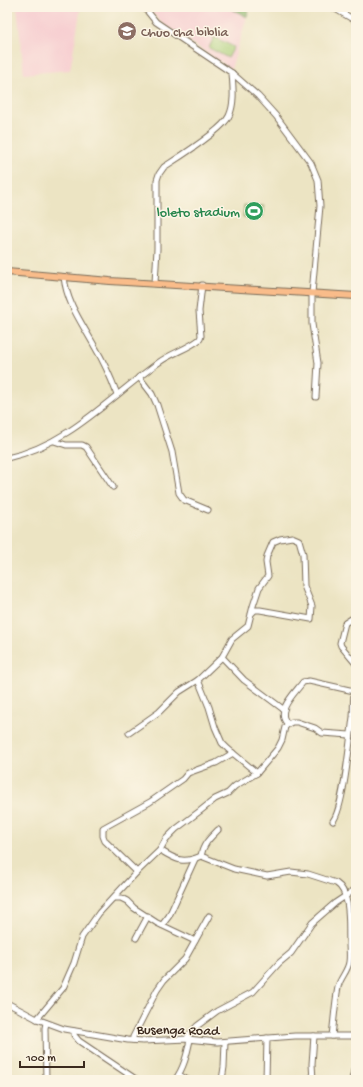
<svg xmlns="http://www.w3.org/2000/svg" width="363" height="1087" viewBox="0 0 363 1087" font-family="'Gochi Hand',sans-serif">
	<rect width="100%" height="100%" fill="#fcf5e5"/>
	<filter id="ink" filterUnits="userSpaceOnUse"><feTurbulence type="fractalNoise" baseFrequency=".025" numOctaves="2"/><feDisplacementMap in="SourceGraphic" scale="8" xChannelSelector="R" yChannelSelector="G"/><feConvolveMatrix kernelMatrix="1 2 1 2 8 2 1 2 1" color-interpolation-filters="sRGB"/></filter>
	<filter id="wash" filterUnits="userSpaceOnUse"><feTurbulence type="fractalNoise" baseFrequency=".012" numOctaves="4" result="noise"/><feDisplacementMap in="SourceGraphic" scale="16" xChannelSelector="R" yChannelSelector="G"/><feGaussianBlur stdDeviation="0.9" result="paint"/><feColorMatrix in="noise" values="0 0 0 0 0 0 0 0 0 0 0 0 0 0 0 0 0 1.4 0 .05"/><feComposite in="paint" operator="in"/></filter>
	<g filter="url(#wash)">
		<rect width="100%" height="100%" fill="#ece4c3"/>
		<g fill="#f7cfd1">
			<polygon points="17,7 81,7 70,70 24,74"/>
			<polygon points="147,7 250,7 231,69 162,23"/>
		</g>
		<g fill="#abcf79" stroke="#737c4c">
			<polygon points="214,37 234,47 228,58 209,48"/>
			<polygon points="244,205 264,206 263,217 243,217"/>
		</g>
		<polygon fill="#88b269" stroke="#626e44" points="228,7 250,7 247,17"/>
	</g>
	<g filter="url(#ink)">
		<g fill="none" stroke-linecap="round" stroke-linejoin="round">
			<defs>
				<g id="minor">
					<polyline points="144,7 156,22 232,73 258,96 276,116 311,163 318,180 320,206 312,293 312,324 318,363 316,397"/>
					<polyline points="332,7 356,21"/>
					<path d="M64 277C67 304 82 323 95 347 104 362 111 378 117 394"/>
					<path d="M155 283 157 249V180L159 174 164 167C178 158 223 130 229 116 235 103 233 87 232 73"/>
					<polyline points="139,377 152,394 157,405 172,452 179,493 184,500 208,510"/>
					<polyline points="54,441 66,445 82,445 86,447 113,487"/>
					<path d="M7 458C68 445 109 398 158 363 171 353 188 349 200 339L201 336 199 311 202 285"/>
					<polyline points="356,616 345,623 340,643 341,646 356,664"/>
					<polyline points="222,657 244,680 283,709"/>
					<polyline points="198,680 209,707 215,727 222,743 228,749 257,773"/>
					<path d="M288 724C274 712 295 693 303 682L309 681 354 691"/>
					<polyline points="129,733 159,712 179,692 198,680 222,657 232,639 248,626 253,606 259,588 268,576 266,562 267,556 273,542 280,539 292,537 299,540 303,554 304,586 312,606 311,619 260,610 255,610 251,614"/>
					<path d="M333 821C344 807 350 738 353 717 354 707 352 696 356 686"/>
					<path d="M160 850C176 860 183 864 201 856L234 869 267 876 291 872 308 874 336 883C352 893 348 926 349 943 349 949 350 956 349 962 348 971 340 978 338 987 335 1003 334 1020 332 1036"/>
					<path d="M201 856C203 844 210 838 218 830"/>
					<polyline points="137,872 105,841 103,836 103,828 150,802 183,779 188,773 216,763 233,753"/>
					<polyline points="114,898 121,898 127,901 134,908 157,923 195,941"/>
					<polyline points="162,925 169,916 195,859"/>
					<polyline points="136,938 148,916"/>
					<polyline points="7,1003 37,1019 64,1029 128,1040 143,1041 187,1039 217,1042 295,1036 356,1036"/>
					<polyline points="37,1019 63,988 74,963 82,937 99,913 137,872 160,850 166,839 176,829 200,811 215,799 228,793 235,786 257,773 278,748 282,740 285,727 288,724 292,722 297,722 315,728 322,733 350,735"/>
					<polyline points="74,1031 74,1035 79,1041 137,1080"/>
					<polyline points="187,1039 188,1036 197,1026 217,1011 253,992 279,963 291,953 312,923 335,903 356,889"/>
					<polyline points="133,1040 133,1037 157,990 164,980 185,959 209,916"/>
					<polyline points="179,1075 188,1080"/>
					<polyline points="46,1080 45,1028 46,1023"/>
					<path d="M175 1080C184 1068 187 1054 190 1040"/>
					<polyline points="222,1080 224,1067 225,1042"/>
					<polyline points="266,1080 267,1038"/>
					<polyline points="313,1080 312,1064 314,1036"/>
					<polyline points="352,1080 356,1061"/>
				</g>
				<polyline id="major" points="7,272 110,281 356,296"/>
			</defs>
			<use href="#minor" stroke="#796b58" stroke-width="7"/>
			<use href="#major" stroke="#796b58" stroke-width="8"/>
			<use href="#minor" stroke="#fff" stroke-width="5"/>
			<use href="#major" stroke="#f9bc8a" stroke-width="6"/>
		</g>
	</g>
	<defs>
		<symbol id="university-disc" viewBox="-11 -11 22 22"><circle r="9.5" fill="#8d6e63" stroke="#fcf5e5"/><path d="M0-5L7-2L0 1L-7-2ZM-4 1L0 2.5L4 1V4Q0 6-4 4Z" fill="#fff"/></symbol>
		<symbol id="stadium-disc" viewBox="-11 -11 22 22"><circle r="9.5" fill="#2e9e5b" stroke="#fcf5e5"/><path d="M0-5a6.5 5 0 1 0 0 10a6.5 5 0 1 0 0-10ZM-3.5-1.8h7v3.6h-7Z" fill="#fff"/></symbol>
	</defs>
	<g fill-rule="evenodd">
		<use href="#university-disc" x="116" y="20" width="22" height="22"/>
		<use href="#stadium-disc" x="243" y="200" width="22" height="22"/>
	</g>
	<g text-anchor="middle" stroke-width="3" stroke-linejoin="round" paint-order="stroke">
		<g font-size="14" fill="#785e54" stroke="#fcf5e5" text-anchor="start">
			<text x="141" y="36">Chuo cha biblia</text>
		</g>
		<g font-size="14" fill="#27864d" stroke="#fcf5e5" text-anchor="end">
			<text x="240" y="216">loleto stadium</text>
		</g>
		<g font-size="14" fill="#3b2a1e" stroke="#fcf5e5">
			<text transform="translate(178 1029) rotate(1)" y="5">Busenga Road</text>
		</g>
	</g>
	<rect width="363" height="1087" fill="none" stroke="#fcf5e5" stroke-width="24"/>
	<path d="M20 1061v6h64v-6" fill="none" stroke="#3b2a1e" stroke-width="2"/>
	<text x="26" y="1061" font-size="12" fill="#3b2a1e" stroke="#fcf5e5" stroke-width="3" paint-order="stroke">100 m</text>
</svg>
